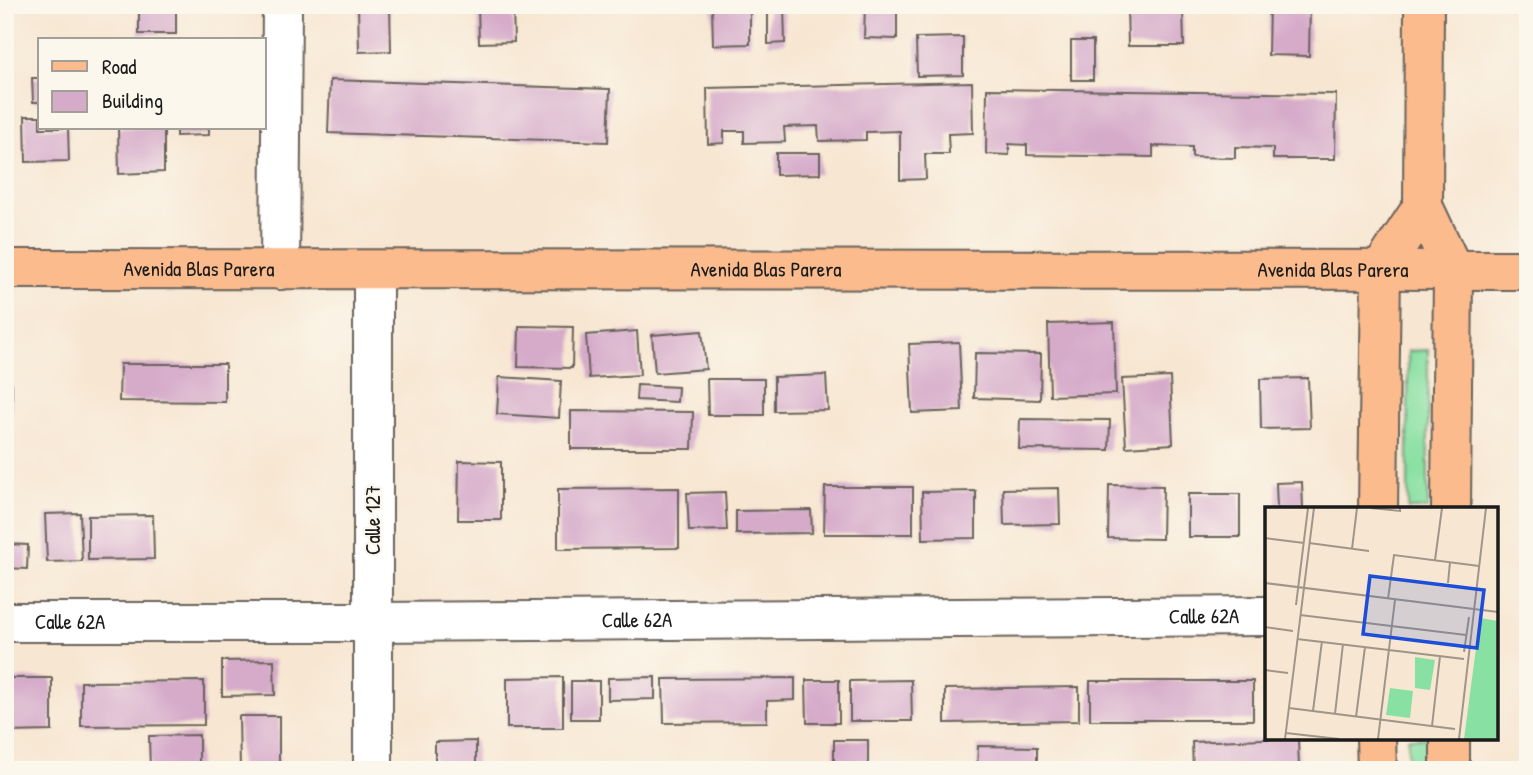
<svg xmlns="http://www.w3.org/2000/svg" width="1533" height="775" viewBox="0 0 1533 775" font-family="'Patrick Hand',sans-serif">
	<rect width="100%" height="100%" fill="#fbf7ec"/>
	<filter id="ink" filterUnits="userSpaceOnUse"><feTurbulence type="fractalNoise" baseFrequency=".0143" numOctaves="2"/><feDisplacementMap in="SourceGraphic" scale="14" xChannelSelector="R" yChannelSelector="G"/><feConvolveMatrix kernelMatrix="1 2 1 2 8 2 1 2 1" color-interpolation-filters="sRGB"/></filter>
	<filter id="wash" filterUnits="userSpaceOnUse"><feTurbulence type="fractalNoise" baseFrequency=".00686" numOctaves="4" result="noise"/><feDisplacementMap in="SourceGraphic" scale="28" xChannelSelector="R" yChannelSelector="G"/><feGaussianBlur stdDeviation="1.57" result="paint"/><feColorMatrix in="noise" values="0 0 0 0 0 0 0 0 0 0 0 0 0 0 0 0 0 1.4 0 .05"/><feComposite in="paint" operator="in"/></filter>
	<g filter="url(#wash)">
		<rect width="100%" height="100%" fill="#f7e6d1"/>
		<g fill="#89e0a3" stroke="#527e60" stroke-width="2">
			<polygon points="1428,350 1428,509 1408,509 1408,351"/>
			<rect x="1408" y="738" width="20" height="32"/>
		</g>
		<g id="blocks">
			<g fill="#d6abca">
				<rect x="139" y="5" width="37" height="29"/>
				<polygon points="358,5 390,5 391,51 359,52"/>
				<polygon points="478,5 513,5 514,42 479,43"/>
				<polygon points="712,5 750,5 750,44 713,45"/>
				<polygon points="768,5 784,5 785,43 768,44"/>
				<polygon points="865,5 897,5 897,39 864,38"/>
				<polygon points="1127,5 1183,5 1184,46 1128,46"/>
				<polygon points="1269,5 1310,5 1309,56 1268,55"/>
				<polygon points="963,37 963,75 917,76 916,38"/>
				<rect x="1071" y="41" width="22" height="39"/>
				<polygon points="32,78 40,78 40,102 33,102"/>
				<polygon points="330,80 610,89 608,142 328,133"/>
				<polygon points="972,82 973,133 948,134 949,154 925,154 926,179 900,180 900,131 866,132 866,140 819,141 818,126 784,127 785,142 744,143 744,131 724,131 724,143 708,144 707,88"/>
				<polygon points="987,89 1336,94 1335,159 1273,159 1273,148 1235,147 1235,158 1192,157 1192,147 1153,146 1153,157 1027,155 1027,145 1009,144 1009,155 986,154"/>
				<polygon points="25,116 40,116 40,128 68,128 69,161 26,162"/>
				<polygon points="118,128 164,128 164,172 119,174"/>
				<polygon points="176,128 209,128 209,135 176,136"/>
				<polygon points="776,153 820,153 820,174 776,175"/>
				<polygon points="1114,322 1116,394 1050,396 1048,324"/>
				<polygon points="519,326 573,327 572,368 518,367"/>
				<polygon points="637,331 640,375 589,378 586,335"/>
				<polygon points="702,331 706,369 655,373 652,335"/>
				<polygon points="959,342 962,411 912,413 909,344"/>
				<polygon points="975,353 1041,354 1040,400 974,398"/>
				<polygon points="120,364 225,364 225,402 119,401"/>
				<polygon points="826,375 828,410 774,411 774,377"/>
				<polygon points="499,377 561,381 559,418 497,414"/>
				<polygon points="1170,377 1173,444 1126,447 1122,379"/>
				<polygon points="1308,378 1310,428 1261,429 1260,379"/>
				<polygon points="707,379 764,379 764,415 708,415"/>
				<rect x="5" y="384" width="7" height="29"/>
				<polygon points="637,385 678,387 677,402 636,400"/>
				<polygon points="571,411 693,412 692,449 571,449"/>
				<polygon points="1020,419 1110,420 1109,450 1019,449"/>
				<polygon points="459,461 501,462 501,520 458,520"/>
				<polygon points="1302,482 1303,509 1277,509 1276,483"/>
				<polygon points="1109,485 1163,486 1162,539 1108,538"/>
				<polygon points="825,487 913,487 913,534 824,534"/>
				<polygon points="679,488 679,548 558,549 558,489"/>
				<polygon points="1059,488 1060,524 1004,525 1003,489"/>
				<polygon points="976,491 976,538 923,539 922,492"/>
				<polygon points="725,492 727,530 689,531 687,493"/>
				<rect x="1188" y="494" width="52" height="43"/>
				<polygon points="811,510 812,533 736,534 736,511"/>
				<polygon points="80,513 82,561 47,562 45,514"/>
				<polygon points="153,515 154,559 88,560 88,516"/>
				<polygon points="5,544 28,545 27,569 5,568"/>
				<polygon points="274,660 275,695 222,696 222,661"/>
				<polygon points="563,677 563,728 507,728 507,678"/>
				<polygon points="655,677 655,699 608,700 608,678"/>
				<polygon points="5,678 52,678 52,731 5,732"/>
				<polygon points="795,678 795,700 767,701 767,722 664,723 663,679"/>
				<polygon points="806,680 839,680 839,723 807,723"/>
				<polygon points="911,680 912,721 850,721 850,681"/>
				<polygon points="204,681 204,725 81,726 81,682"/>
				<rect x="571" y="681" width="28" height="38"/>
				<rect x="1090" y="681" width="163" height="39"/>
				<polygon points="1079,687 1079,721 945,723 945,689"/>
				<polygon points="239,716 279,716 279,770 240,770"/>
				<polygon points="199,735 199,770 150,770 149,736"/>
				<polygon points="1283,738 1298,738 1299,769 1193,770 1192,742"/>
				<rect x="834" y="740" width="34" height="27"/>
				<polygon points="476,741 476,770 435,770 435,742"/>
				<polygon points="978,746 1037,747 1037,770 977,770"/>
			</g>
		</g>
	</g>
	<g filter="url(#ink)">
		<use href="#blocks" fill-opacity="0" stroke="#69635b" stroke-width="2"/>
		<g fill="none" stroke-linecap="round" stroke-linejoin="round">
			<defs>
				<g id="minor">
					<polyline points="280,270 282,5"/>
					<polyline points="373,271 373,770"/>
					<path id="s1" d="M5 622H373L1267 616"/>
				</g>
				<g id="major">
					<polyline points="1424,5 1423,206 1453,270 1451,509"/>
					<path id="s2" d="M5 269 1528 270"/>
					<polyline points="1378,509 1381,270 1423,206"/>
					<polyline points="1376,738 1377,770"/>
					<polyline points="1450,770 1450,738"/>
				</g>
			</defs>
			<use href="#minor" stroke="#69635b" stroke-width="42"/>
			<use href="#major" stroke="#69635b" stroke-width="42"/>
			<use href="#minor" stroke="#fff" stroke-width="38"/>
			<use href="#major" stroke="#fbbb8d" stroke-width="38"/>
		</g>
	</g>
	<g text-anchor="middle" stroke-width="5" stroke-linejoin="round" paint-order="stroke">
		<g font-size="21" fill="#1c1c1c" stroke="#fbf7ec">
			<text dy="7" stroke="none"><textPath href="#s2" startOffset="194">Avenida Blas Parera</textPath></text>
			<text dy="7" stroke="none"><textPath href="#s2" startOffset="1328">Avenida Blas Parera</textPath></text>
			<text dy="7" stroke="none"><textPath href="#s2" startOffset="761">Avenida Blas Parera</textPath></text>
			<text transform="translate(373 520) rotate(-90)" y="7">Calle 127</text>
			<text dy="7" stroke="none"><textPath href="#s1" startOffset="1199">Calle 62A</textPath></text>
			<text dy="7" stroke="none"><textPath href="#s1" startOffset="632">Calle 62A</textPath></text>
			<text dy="7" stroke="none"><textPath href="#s1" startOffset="65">Calle 62A</textPath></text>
		</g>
	</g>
	<g transform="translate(1265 507)">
		<rect width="233" height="233" fill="#f7e6d1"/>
		<path d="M215 111 233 114V232H199ZM150 150 170 153 165 183 150 181ZM125 181 148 184 145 211 121 208Z" fill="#89e0a3"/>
		<path fill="none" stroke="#9f9589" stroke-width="2" d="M106 1 135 4V1M0 31 39 36M44 36 104 44M87 42 92 1M170 53 177 1M0 76 233 105M183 76 185 55M123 92 129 48 214 59M31 98 43 1M35 108 201 128M0 120 28 124M32 132 199 152M199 145 204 110M0 163 23 166M24 201 190 222M48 204 57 134M70 207 78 137M91 210 100 140M167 219 175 149M21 226 74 232M20 232 49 1M113 232 130 93M194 232 221 1"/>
		<path fill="#1d4ed8" fill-opacity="0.15" stroke="#1d4ed8" stroke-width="3.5" d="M105 69 219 83 212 141 98 127Z"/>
		<rect width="233" height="233" fill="none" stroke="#1c1c1c" stroke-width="3.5"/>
	</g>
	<rect width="1533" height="775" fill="none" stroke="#fbf7ec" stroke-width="28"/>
	<rect x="38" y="38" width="228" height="91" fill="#fbf7ec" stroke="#a29f99" stroke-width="2"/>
	<rect x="52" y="61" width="35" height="10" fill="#fbbb8d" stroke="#a29f99" stroke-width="2"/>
	<text x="102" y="74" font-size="21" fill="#1c1c1c">Road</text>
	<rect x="52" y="91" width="35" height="21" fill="#d6abca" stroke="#a29f99" stroke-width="2"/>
	<text x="102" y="108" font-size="21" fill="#1c1c1c">Building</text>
</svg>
